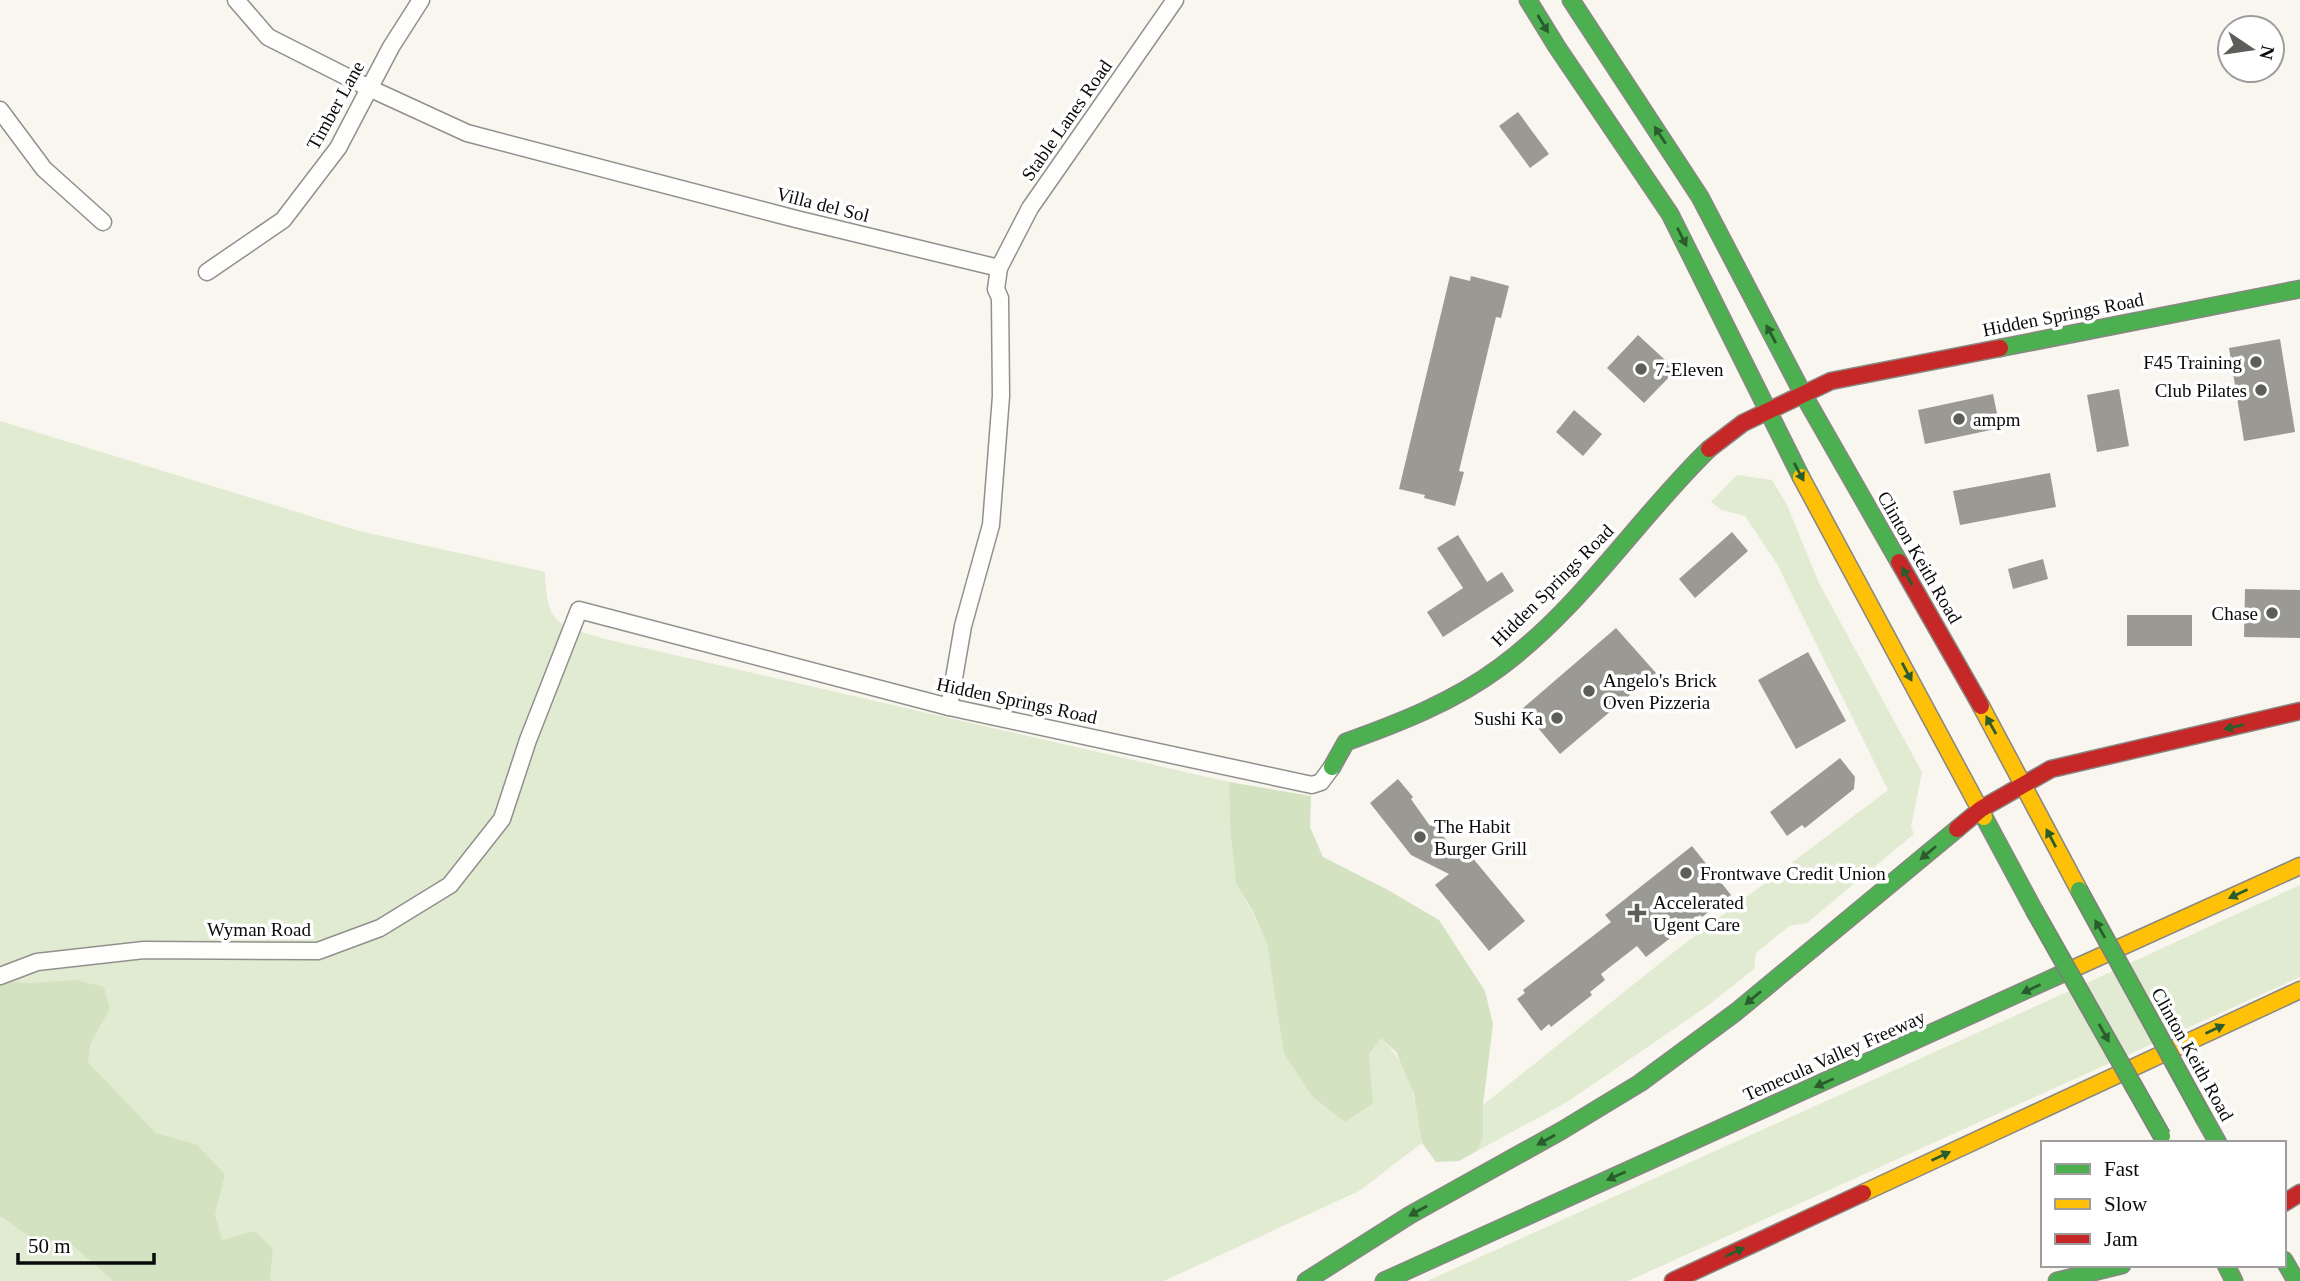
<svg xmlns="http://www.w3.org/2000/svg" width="2300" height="1281" viewBox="0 0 2300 1281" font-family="Georgia,serif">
	<rect width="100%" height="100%" fill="#f8f6ee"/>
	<g fill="#e1ebd1">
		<path d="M0 421 359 531 545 572C547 626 557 624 605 639L1229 782 1230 828 1236 884 1251 910 1267 944 1273 979 1373 1103 1369 1054 1380 1037C1412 1067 1416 1102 1422 1143L1359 1191 1164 1281H270L273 1249 222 1241 196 1144 156 1133 88 1062 91 1043 110 1009 31 983 0 981Z"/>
		<polygon points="1737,475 1772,480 1787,505 1819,583 1922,772 1911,827 1914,834 1807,923 1789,926 1756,953 1754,969 1706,1007 1567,1102 1477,1151 1483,1137 1483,1105 1679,948 1888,790 1777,564 1745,516 1722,510 1711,502"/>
		<polygon points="2300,885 2300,977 1628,1281 1427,1281 2019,1014"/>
		<polygon points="0,1216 30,1237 72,1245 113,1281 0,1281"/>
	</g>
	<g fill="#d3e2c0">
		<polygon points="1229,782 1311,796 1310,827 1323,857 1388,890 1439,920 1485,991 1493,1024 1483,1105 1483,1137 1477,1151 1459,1161 1436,1162 1422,1143 1414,1094 1396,1052 1381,1038 1369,1054 1373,1103 1345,1122 1312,1096 1284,1053 1267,944 1252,910 1236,884 1230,828"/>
		<polygon points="76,980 104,987 110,1009 91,1043 88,1062 156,1133 196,1144 225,1174 215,1214 222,1240 255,1231 273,1249 270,1281 113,1281 72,1245 30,1237 0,1216 0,981 31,983"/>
	</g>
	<g fill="#9b9994">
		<polygon points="1518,112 1549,154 1530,168 1499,126"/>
		<polygon points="1450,276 1470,281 1471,276 1509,286 1501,318 1496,317 1459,471 1464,472 1455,506 1424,498 1425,495 1399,489"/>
		<polygon points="1638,335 1676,370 1644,403 1607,368"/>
		<polygon points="2280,339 2295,432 2244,441 2229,348"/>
		<polygon points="2119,389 2129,446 2097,452 2087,395"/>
		<polygon points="1993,394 2000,428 1925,444 1918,410"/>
		<polygon points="1574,410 1602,434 1583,456 1556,432"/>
		<polygon points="2050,473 2056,507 1960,525 1953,491"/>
		<polygon points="1732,532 1748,551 1695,598 1679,579"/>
		<polygon points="1458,535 1487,582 1502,572 1514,591 1443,637 1427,612 1463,588 1437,548"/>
		<polygon points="2043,559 2048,579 2013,589 2008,569"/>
		<polygon points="2245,589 2300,590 2300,638 2244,637"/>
		<rect x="2127" y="615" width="65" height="31"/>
		<polygon points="1616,628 1656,673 1560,754 1522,709"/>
		<polygon points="1808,652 1846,721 1796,749 1758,680"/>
		<polygon points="1840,758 1855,777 1854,789 1805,828 1802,825 1787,836 1770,812"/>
		<polygon points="1398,779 1413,797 1411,799 1430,826 1433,823 1463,862 1471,856 1525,921 1489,951 1435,885 1449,874 1411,855 1370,803"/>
		<polygon points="1692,846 1731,895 1702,917 1700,915 1646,957 1637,946 1601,974 1605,980 1590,992 1592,995 1551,1027 1549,1024 1541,1031 1517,999 1525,993 1523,990 1611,922 1605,915"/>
	</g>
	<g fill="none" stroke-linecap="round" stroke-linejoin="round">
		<defs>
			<g id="street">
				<polyline points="236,0 268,37 369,88 467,133 796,219 999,268"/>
				<polyline points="0,110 44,169 103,222"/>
				<polyline points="207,272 283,220 338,148 391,47 421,0"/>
				<polyline points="949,707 963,626 991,525 1001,396 1000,298 996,289 999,268 1030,208 1175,0"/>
				<polyline points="0,976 37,962 144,950 318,951 380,928 450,885 502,819 528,740 579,610 949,707 1312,785 1321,782 1332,767"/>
			</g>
			<g id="fast">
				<polyline points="1528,0 1557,47 1670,214 1801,477"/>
				<polyline points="1571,0 1700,197 1803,394 1899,562"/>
				<polyline points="2000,348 2300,289"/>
				<path d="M1332 767 1346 742C1399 723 1453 702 1499 668 1581 608 1636 520 1709 449"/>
				<polyline points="1984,817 2034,910"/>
				<polyline points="2204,1118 2218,1143"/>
				<polyline points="2284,1260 2296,1281"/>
				<polyline points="2226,1265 2234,1281"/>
				<polyline points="1306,1281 1410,1215 1561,1131 1640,1083 1736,1012 1957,829"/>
				<polyline points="1384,1281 2068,971"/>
				<polyline points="2057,1281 2122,1265"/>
			</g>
			<g id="slow">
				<polyline points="1801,477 1984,817"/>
				<polyline points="1981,706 2079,890"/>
				<polyline points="2068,971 2300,866"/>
				<polyline points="1863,1193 2300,990"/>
			</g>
			<g id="jam">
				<polyline points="1709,449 1743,423 1831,381 2000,348"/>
				<polyline points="1899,562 1981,706"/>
				<polyline points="1957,829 1981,809 2051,769 2300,711"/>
				<polyline points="2284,1203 2300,1193"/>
				<polyline points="1673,1281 1863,1193"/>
			</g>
		</defs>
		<use href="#street" stroke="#91908d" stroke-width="19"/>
		<use href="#fast" stroke="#888783" stroke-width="19"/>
		<use href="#slow" stroke="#888783" stroke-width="19"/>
		<use href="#jam" stroke="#888783" stroke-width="19"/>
		<use href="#street" stroke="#fefefc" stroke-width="16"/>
		<use href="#fast" stroke="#4caf50" stroke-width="16"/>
		<use href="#slow" stroke="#ffc107" stroke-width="16"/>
		<use href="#jam" stroke="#c62828" stroke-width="16"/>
		<defs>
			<g id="fast-bridge">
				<polyline points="2079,890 2204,1118"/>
				<polyline points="2034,910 2162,1136"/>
			</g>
		</defs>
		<use href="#fast-bridge" stroke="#7e7e7a" stroke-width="19" stroke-linecap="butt"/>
		<use href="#fast-bridge" stroke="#4caf50" stroke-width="16"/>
	</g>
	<defs><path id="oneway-solid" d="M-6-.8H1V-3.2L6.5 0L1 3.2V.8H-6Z" transform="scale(1.75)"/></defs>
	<g fill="#2b5c2d">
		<use href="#oneway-solid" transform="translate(1543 24) rotate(59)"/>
		<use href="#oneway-solid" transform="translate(1660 135) rotate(-123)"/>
		<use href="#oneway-solid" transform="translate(1682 237) rotate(63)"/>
		<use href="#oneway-solid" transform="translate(1771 334) rotate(-118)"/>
		<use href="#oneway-solid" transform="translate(1799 472) rotate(62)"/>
		<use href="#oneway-solid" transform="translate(1907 576) rotate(-120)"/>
		<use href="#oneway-solid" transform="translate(1907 672) rotate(62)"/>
		<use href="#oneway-solid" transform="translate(1991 725) rotate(-119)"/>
		<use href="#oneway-solid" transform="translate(2234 727) rotate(167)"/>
		<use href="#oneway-solid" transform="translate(2051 838) rotate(-118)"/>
		<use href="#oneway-solid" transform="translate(1928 853) rotate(140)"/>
		<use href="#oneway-solid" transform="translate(2238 894) rotate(155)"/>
		<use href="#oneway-solid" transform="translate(2100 929) rotate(-119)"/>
		<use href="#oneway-solid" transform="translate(2031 989) rotate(155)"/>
		<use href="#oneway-solid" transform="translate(1753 998) rotate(140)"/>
		<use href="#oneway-solid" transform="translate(2215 1029) rotate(-25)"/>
		<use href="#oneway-solid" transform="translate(2104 1033) rotate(61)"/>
		<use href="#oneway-solid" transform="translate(1824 1083) rotate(156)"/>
		<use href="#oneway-solid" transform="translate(1546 1140) rotate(151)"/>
		<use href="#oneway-solid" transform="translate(1941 1156) rotate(-25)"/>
		<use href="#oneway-solid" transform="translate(1616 1176) rotate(156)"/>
		<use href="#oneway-solid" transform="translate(1418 1211) rotate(151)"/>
		<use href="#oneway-solid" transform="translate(1735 1252) rotate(-25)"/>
	</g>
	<g fill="#5d5d5a" stroke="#fff" stroke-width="2.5">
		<circle cx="2256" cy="362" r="7"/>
		<circle cx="1641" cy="369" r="7"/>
		<circle cx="2261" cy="390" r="7"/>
		<circle cx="1959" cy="419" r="7"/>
		<circle cx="2272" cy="613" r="7"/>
		<circle cx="1589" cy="691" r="7"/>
		<circle cx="1557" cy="718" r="7"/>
		<circle cx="1420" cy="837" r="7"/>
		<circle cx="1686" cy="873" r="7"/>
		<path d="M1633.5 902.5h7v7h7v7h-7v7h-7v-7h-7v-7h7z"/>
	</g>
	<g text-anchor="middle" stroke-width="7" stroke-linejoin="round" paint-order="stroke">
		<g font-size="19" fill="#0a0a0a" stroke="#fff">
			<text transform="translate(335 105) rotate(-61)" y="7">Timber Lane</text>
			<text transform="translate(1066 120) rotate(-55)" y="7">Stable Lanes Road</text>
			<text transform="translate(823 204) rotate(14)" y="7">Villa del Sol</text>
			<text transform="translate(2063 314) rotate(-11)" y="7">Hidden Springs Road</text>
			<text transform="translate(1920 557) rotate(60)" y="7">Clinton Keith Road</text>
			<text transform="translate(1552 585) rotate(-45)" y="7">Hidden Springs Road</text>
			<text transform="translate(1017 700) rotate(12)" y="7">Hidden Springs Road</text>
			<text x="259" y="936">Wyman Road</text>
			<text transform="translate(2193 1054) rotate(61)" y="7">Clinton Keith Road</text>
			<text transform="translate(1834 1055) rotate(-24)" y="7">Temecula Valley Freeway</text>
		</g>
		<g font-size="19" fill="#0a0a0a" stroke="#fff" text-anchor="start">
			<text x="2242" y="369" text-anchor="end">F45 Training</text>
			<text x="1655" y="376">7-Eleven</text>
			<text x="2247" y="397" text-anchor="end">Club Pilates</text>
			<text x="1973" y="426">ampm</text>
			<text x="2258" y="620" text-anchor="end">Chase</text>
			<text x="1603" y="687">Angelo's Brick<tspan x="1603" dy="22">Oven Pizzeria</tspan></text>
			<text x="1543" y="725" text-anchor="end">Sushi Ka</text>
			<text x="1434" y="833">The Habit<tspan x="1434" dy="22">Burger Grill</tspan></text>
			<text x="1700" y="880">Frontwave Credit Union</text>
			<text x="1653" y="909">Accelerated<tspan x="1653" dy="22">Ugent Care</tspan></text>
		</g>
	</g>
	<rect x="2041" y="1141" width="245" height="126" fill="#ffffff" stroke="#9d9d9d" stroke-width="2"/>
	<rect x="2055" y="1164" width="35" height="10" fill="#4caf50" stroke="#9d9d9d" stroke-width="2"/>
	<text x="2104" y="1176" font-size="21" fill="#0a0a0a">Fast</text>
	<rect x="2055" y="1199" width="35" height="10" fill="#ffc107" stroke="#9d9d9d" stroke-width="2"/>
	<text x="2104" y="1211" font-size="21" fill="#0a0a0a">Slow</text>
	<rect x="2055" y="1234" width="35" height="10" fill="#c62828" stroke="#9d9d9d" stroke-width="2"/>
	<text x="2104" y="1246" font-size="21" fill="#0a0a0a">Jam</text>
	<g transform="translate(2251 49) rotate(103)"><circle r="33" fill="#ffffff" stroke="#9d9d9d" stroke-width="2"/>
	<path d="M0-5L12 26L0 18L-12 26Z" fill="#5d5d5a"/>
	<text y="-10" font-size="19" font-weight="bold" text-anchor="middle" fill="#0a0a0a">N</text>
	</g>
	<path d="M18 1253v10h136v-10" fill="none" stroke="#0a0a0a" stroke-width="3.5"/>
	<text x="28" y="1253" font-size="21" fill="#0a0a0a" stroke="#ffffff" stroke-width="5" paint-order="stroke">50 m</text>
</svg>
